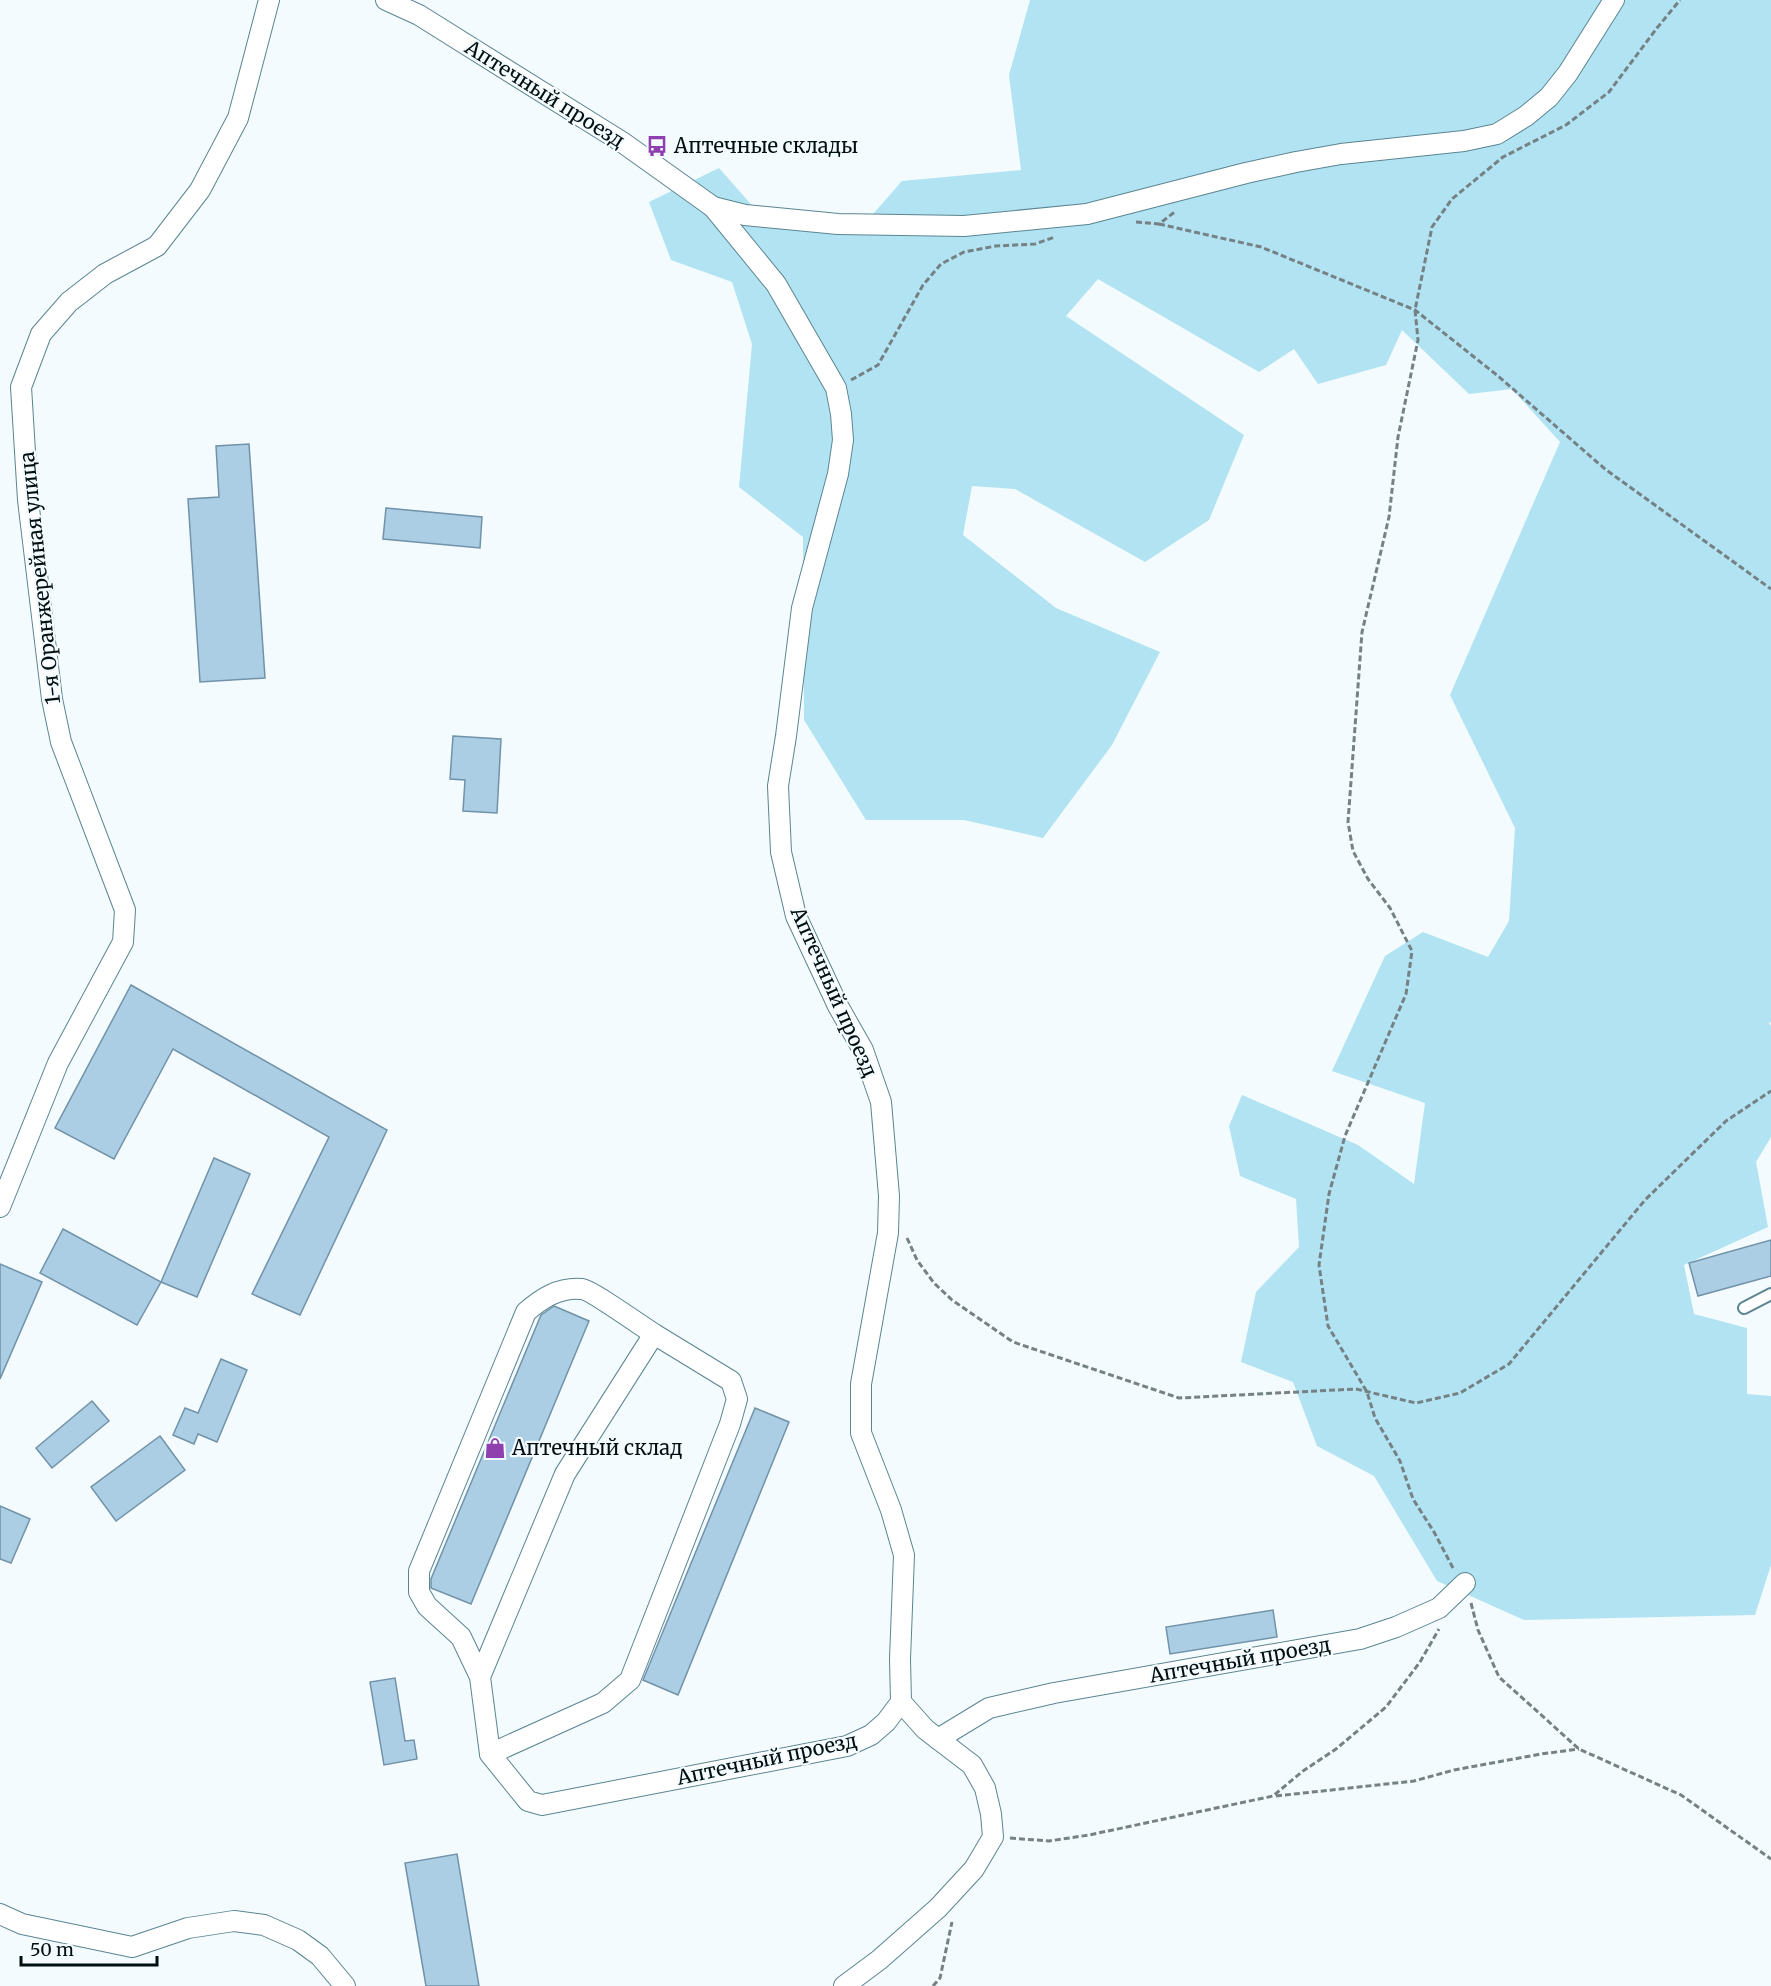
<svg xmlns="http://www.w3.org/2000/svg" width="1771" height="1986" viewBox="0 0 1771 1986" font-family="Merriweather,serif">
	<rect width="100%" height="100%" fill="#f3fbfe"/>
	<polygon fill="#b1e3f2" points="1030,0 1771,0 1771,1022 1769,1023 1771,1026 1771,1137 1756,1162 1768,1227 1684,1265 1694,1314 1747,1328 1747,1394 1771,1396 1771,1565 1755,1615 1524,1620 1437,1581 1374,1476 1317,1446 1293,1382 1241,1362 1256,1292 1299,1247 1296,1199 1240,1176 1229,1126 1242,1095 1358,1145 1414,1184 1425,1103 1332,1071 1385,956 1423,932 1488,957 1509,921 1515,828 1450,695 1560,442 1512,389 1469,394 1402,330 1386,365 1318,384 1294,349 1259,372 1098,279 1066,316 1244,435 1209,520 1145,562 1015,489 972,486 963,535 1056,608 1160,652 1112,745 1043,838 964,820 866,820 804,720 803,537 739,487 752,344 732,282 671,260 649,202 719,168 772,228 860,229 902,181 1021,170 1009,75"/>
	<g fill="#abcee5" stroke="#7192a8" stroke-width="1.5">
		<polygon points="249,444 265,678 200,682 188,499 219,497 216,446"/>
		<polygon points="386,508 482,517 480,548 383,539"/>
		<polygon points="453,736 501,739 497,813 463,811 465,780 450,779"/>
		<polygon points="131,985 387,1130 300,1315 252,1294 329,1137 173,1049 114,1159 55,1128"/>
		<polygon points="214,1158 250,1174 197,1297 161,1282"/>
		<polygon points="63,1229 161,1282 137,1325 40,1273"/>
		<polygon points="1771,1240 1771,1276 1698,1296 1689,1263"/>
		<polygon points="0,1264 42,1282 0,1379"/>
		<polygon points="554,1306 589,1321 471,1604 431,1588 431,1579 541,1315"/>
		<polygon points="221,1359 247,1370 217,1442 198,1434 194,1444 173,1435 185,1408 198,1413"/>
		<polygon points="92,1401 109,1421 52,1468 36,1448"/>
		<polygon points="755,1408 789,1422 678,1695 643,1680"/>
		<polygon points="160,1436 185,1470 116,1521 91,1487"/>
		<polygon points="0,1506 30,1519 11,1563 0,1559"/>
		<polygon points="1273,1610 1277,1637 1170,1654 1166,1627"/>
		<polygon points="395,1678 405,1741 414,1740 417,1759 384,1765 370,1682"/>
		<polygon points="457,1854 479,1986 426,1986 405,1863"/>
	</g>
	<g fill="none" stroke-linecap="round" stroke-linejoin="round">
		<defs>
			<polyline id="lane" points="1744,1308 1771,1294"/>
			<g id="street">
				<path d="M386 0 419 15 622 142 713 207 776 284 836 388 841 414 843 440 838 474 802 608 786 736 778 786 781 852 796 916 838 1006 863 1050 881 1102 889 1196 888 1233 861 1384V1433L891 1510 904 1555 900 1659 901 1702 886 1722 871 1735 847 1746 542 1805 528 1801 490 1754 480 1677 461 1637 427 1606 419 1592V1571L526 1312C542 1298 559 1287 582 1289 591 1290 643 1327 654 1334L565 1474 480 1677"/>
				<polyline points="713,207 745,215 838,224 964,226 1087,214 1246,173 1296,162 1341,154 1464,141 1497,134 1526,116 1549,97 1568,73 1614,0"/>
				<polyline points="0,1207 58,1063 123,942 125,910 61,742 52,699 28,500 21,387 41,334 69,302 105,274 157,246 200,190 238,118 269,0"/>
				<polyline points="938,1739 989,1708 1054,1693 1360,1639 1396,1627 1439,1608 1465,1583"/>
				<polyline points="490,1754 603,1703 630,1680 730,1424 737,1399 731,1381 654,1334"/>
				<polyline points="0,1914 22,1924 132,1947 188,1928 234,1921 264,1925 298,1940 320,1956 345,1986"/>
				<polyline points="844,1986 879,1960 938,1908 974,1869 993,1837 991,1814 985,1788 972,1765 925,1729 901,1702"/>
			</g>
		</defs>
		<use href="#lane" stroke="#5b8591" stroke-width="14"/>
		<use href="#street" stroke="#5b8591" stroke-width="22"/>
		<g stroke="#758184" stroke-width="3" stroke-dasharray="6 3" stroke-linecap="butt">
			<polyline points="1136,222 1159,224 1176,211"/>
			<polyline points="1159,224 1261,247 1415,310 1498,376 1605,469 1771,589"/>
			<polyline points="851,380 878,365 923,285 941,264 964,252 996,246 1035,244 1055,237"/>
			<polyline points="907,1238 917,1260 934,1283 952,1300 1013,1342 1179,1398 1356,1389 1416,1403 1460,1393 1509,1364 1645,1200 1726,1121 1771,1091"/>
			<polyline points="1453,1568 1434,1532 1413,1499 1400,1461 1375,1418 1367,1392 1328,1326 1319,1265 1329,1194 1345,1136 1406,994 1412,951 1390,908 1368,879 1353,851 1348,822 1362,632 1389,517 1398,437 1418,340 1415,310 1432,227 1452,199 1503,157 1566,125 1609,92 1657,28 1680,0"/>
			<polyline points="1471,1603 1478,1630 1499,1677 1579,1749 1681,1795 1771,1859"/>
			<polyline points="1276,1796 1414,1781 1454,1770 1541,1754 1579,1749"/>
			<polyline points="1010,1838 1049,1841 1089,1835 1273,1796 1303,1771 1336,1749 1386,1707 1420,1662 1439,1629"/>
			<polyline points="933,1986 940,1978 952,1922"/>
		</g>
		<use href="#lane" stroke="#fff" stroke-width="10"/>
		<use href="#street" stroke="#fff" stroke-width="20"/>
	</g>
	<defs>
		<symbol id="bus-bare" viewBox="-9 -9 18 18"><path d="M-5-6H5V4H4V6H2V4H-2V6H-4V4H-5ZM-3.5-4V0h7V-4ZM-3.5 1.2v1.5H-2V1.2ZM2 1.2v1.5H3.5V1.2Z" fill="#903fae" stroke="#f3fbfe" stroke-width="2.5" paint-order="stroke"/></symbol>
		<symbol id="shop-bare" viewBox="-9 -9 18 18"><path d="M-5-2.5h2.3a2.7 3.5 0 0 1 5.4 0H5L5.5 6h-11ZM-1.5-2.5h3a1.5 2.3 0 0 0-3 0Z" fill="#903fae" stroke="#f3fbfe" stroke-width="2.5" paint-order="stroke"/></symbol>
	</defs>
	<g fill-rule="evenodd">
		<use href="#bus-bare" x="642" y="131" width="30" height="30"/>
		<use href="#shop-bare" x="480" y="1433" width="30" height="30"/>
	</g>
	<g text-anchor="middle" stroke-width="4.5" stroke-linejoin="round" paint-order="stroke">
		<g font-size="20" fill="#010f13" stroke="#f3fbfe">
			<text transform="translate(545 94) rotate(32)" y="7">Аптечный проезд</text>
			<text transform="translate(40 578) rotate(-96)" y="7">1-я Оранжерейная улица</text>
			<text transform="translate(834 992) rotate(66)" y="7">Аптечный проезд</text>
			<text transform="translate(1240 1660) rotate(-10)" y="7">Аптечный проезд</text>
			<text transform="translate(767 1759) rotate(-12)" y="7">Аптечный проезд</text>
		</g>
		<g font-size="20" fill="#010f13" stroke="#f3fbfe" text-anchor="start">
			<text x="674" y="153">Аптечные склады</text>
			<text x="512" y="1455">Аптечный склад</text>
		</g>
	</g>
	<path d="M21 1956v9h136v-9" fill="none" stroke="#010f13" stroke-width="3"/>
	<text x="30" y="1956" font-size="18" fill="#010f13" stroke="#f3fbfe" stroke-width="4.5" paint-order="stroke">50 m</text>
</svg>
